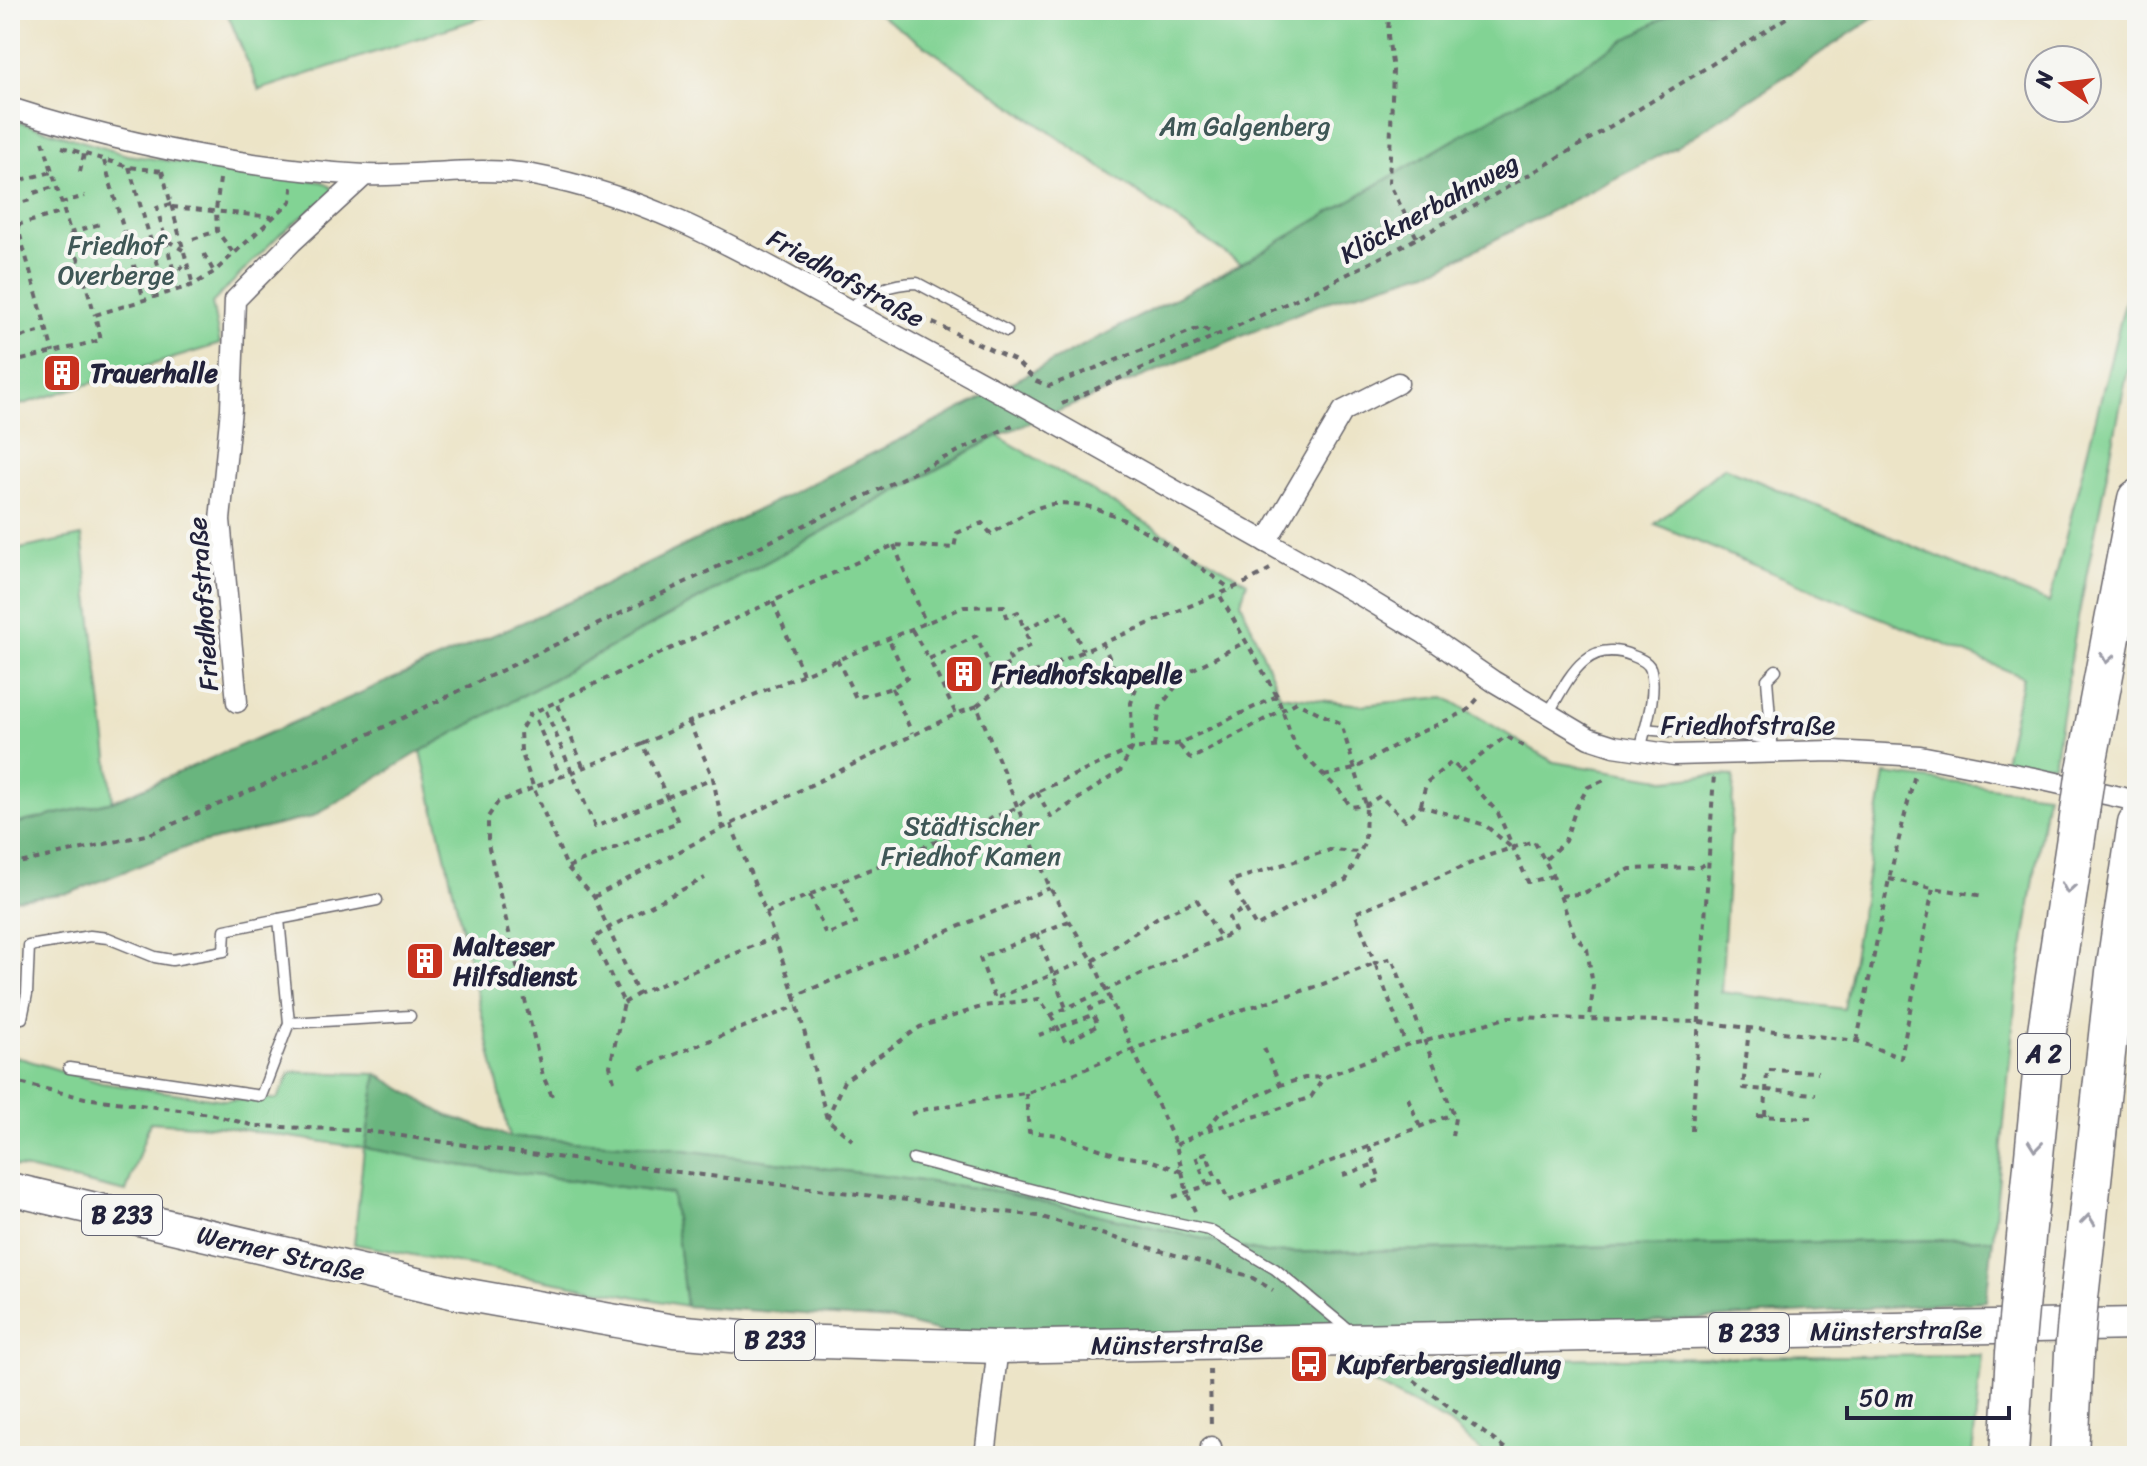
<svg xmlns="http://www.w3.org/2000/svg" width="2147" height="1466" viewBox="0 0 2147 1466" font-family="Sriracha,sans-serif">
	<rect width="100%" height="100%" fill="#f6f6f2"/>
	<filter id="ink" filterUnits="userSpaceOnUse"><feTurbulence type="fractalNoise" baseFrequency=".0125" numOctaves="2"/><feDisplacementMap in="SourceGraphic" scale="16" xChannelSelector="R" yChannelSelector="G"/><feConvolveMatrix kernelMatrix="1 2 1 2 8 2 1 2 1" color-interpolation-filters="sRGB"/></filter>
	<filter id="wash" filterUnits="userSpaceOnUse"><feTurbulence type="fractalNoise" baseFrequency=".006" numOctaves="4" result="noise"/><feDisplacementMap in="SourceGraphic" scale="32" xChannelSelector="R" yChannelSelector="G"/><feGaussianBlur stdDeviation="1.8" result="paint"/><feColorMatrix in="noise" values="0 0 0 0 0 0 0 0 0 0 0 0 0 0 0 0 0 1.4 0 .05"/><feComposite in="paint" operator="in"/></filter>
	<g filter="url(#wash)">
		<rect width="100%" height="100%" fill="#ece4c7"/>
		<g fill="#82d394" stroke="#527a68" stroke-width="2">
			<polygon points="226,10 505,10 259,90"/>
			<polygon points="873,10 1677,10 1241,264"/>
			<polygon points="10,119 127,155 323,182 336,191 281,233 212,303 220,344 10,408"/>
			<polygon points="2137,255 2137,334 2125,383 2076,628 2054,764 2004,761 2023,677 1655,524 1724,467 2049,603"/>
			<polygon points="998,436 1247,582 1241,602 1280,695 1361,705 1445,697 1554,762 1668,780 1714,775 1734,776 1721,992 1844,1009 1885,774 2047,794 2016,995 1993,1239 1265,1253 990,1190 654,1146 510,1137 421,751"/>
			<polygon points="82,536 113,801 10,825 10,551"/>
			<polygon points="10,1055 102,1083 224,1100 277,1099 291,1072 377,1074 365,1148 459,1165 672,1194 686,1306 354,1244 364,1148 224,1127 150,1122 126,1192 10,1165"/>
			<polygon points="1982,1355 1972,1456 1486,1456 1449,1423 1350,1371 1493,1359"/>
		</g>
		<g fill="#69b57e" stroke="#466c5c" stroke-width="2">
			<polygon points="1677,10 1886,10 1677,147 1441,267 1323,303 997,436 421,751 312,817 189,846 70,893 10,900 10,825 113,801 576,599 918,431 1241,264"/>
			<polygon points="377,1074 446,1115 510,1137 654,1146 990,1190 1265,1253 1993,1239 1986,1301 1487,1332 986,1344 893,1320 686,1306 672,1194 459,1165 365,1148"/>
		</g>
	</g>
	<g filter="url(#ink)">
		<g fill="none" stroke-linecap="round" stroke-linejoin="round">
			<defs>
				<g id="lane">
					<path d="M848 309C869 293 890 283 917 283L1007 331"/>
					<path d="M1548 714C1568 680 1585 636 1633 656 1641 659 1650 663 1651 671 1657 696 1645 727 1640 751"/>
					<path d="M1645 729C1687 734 1731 731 1772 740"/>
					<polyline points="1772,743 1767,679 1776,670"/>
					<polyline points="10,1019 22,1018 27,994 29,946 90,936 108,938 155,957 172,960 224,951 225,930 279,919"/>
					<polyline points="289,1023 279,919 377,900"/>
					<polyline points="69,1068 261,1096 289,1023 410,1016"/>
					<polyline points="913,1159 1092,1205 1209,1230 1275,1269 1350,1331"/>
				</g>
				<g id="street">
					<path d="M10 108C125 145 244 168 365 175 421 177 478 165 533 175 640 195 723 240 816 292 885 329 954 367 1023 405"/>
					<polyline points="1055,423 1362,596 1425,634 1493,681 1589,738 1614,746 1674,755 1833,751 1920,756 2034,778 2137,801"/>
					<polyline points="1266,542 1343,411 1398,383"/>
					<polyline points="237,702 220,520 231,409 235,300 292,242 365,175"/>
					<polyline points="1211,1447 1211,1456"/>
					<polyline points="985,1456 998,1347"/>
				</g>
				<polyline id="primary" points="10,1189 451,1292 674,1331 787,1341 998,1347 2137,1324"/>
				<g id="highway">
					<polyline points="2086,770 2137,499"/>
					<polyline points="2020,1298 2045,1044 2080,811"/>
					<polyline points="2079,1298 2115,972 2137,823"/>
					<polyline points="2009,1456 2015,1353"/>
					<polyline points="2069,1456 2074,1353"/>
				</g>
			</defs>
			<use href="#lane" stroke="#69666c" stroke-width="13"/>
			<use href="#street" stroke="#69666c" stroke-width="23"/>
			<use href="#primary" stroke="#69666c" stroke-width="35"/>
			<use href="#highway" stroke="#69666c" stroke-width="41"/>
			<g stroke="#69666c" stroke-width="4" stroke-dasharray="6 6" stroke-linecap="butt">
				<polyline points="1389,10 1388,36 1393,70 1389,183 1417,238"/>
				<polyline points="43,141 95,315"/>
				<polyline points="62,147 129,167 162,171"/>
				<polyline points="104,161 144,300"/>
				<polyline points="129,167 161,275 179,271 186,261"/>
				<polyline points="162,171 193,285"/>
				<polyline points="80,172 84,154"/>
				<polyline points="220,179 216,210 217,231 234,254"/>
				<polyline points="10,183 52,172"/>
				<polyline points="34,193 56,186"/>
				<polyline points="10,200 53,352"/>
				<polyline points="61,203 85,196"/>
				<polyline points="171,204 157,208 174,272"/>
				<polyline points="12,205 34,199"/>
				<polyline points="172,207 273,217"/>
				<polyline points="17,225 64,212"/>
				<polyline points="70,233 100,224"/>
				<polyline points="193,239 217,231"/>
				<polyline points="168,241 183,250"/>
				<polyline points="204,254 214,272"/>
				<polyline points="902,317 907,311 1016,361 1036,381 1049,386 1202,327 1215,335"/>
				<polyline points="10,340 46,330"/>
				<polyline points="10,363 101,340 95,315 193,285 214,272 291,201 292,189 290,189"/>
				<path d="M1062 404C1181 350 1304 300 1419 237 1549 166 1674 88 1799 10"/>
				<polyline points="894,545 926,624"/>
				<polyline points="1270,569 1247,582 1219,594 1277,696 1296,748 1340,791 1351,807 1366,805 1380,796 1405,820 1421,806 1485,825 1512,848"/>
				<polyline points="773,602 803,674"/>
				<polyline points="912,630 929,659"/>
				<polyline points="1102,642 1116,672"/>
				<polyline points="837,659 856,698 892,688 907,678 888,638"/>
				<polyline points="992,672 1012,663 1009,656 1031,645 1024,629 1064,611 1083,650"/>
				<polyline points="1000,687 1218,594"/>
				<polyline points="892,688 912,733"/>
				<polyline points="558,705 584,769"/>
				<polyline points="977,706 956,714 929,659 976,636 1000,687 977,706 1050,888 1093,961 1176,1145 1187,1193 1195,1211"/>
				<polyline points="546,711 595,827 713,778"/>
				<polyline points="536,720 561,778"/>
				<polyline points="689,722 713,778 723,828"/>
				<polyline points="643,744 689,722 964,607 1004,606 1007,617 1018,612 1024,629"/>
				<polyline points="1154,746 1160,707 1186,673"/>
				<polyline points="1523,746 1506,736 1461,771 1498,813 1528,882 1553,876"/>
				<polyline points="1324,776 1354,769 1408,738 1467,711 1480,696"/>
				<polyline points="1037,792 1051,817 1120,771 1132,749 1131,703 1140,676 1186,673 1247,641"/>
				<polyline points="1421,805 1426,783 1452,762 1461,771"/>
				<polyline points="731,824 766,913 795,996 1050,888"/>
				<polyline points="1546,859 1565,841 1576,808 1588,787 1607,779"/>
				<polyline points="10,865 150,834 261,786 1017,423"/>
				<polyline points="1889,879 1933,888"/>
				<polyline points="810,895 826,935 856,923 840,884"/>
				<polyline points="1561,896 1584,893 1630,869 1699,867 1708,863"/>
				<polyline points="594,897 723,828 956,714"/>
				<polyline points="1245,908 1230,881 1330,850 1359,852"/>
				<polyline points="766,913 1016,808 1037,792 1132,749 1178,744 1277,696"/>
				<polyline points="1069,921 980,958 995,999 1080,963"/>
				<polyline points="1037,934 1066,1008"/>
				<path d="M775 937 638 994 594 897 567 867 534 789 521 751 520 731 530 714 894 545 954 548 957 533 982 523 991 534C1010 523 1030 507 1053 504 1110 496 1185 558 1231 589"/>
				<polyline points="1093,961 1158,917 1197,900 1221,938 1235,931 1229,918 1245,908 1256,927 1305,899 1346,880 1365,842 1366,805 1341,724 1297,702 1191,759 1178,744"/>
				<polyline points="795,996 827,1119 852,1140"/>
				<polyline points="624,1003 638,994"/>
				<polyline points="1051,1015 1066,1043 1098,1025 1090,1008 1111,1000"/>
				<polyline points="1749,1028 1743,1088 1816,1094"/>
				<polyline points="1039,1035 1093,1015"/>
				<polyline points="1857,1041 1889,879 1915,774"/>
				<polyline points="1264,1048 1280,1085"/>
				<polyline points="640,1068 797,1006"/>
				<polyline points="10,1081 85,1098 210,1114 255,1126 360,1130 514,1152 1038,1216 1249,1276 1273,1290"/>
				<polyline points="614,1081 610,1066 624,1003 593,939 610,927 705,878"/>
				<polyline points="1026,1093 1029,1132 1059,1135 1120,1156 1150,1160 1183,1172"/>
				<polyline points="552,1096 543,1076 488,844 488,817 498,802 643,744 678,822 568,867"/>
				<polyline points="1408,1098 1420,1127"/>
				<polyline points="911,1114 922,1110 1030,1092 1133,1049 1241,1010 1318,986 1375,963 1406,1045"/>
				<polyline points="1757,1116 1811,1118"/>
				<polyline points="1765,1116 1767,1070 1818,1072"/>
				<polyline points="827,1119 844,1081 920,1027 984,1006 1039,999 1051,1015 1221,938"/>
				<polyline points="1208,1130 1267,1113 1311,1097 1324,1077"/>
				<polyline points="1692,1131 1714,774"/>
				<polyline points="1452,1136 1455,1118 1392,958 1375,963 1355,913 1490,855 1534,841 1553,876 1574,934 1587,949 1593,985 1590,1019"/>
				<polyline points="1176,1145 1206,1130 1219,1114 1280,1085 1305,1078 1325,1077 1406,1045 1426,1041 1509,1017 1700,1022 1857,1041 1901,1058 1933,888 1985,896"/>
				<polyline points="1343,1175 1375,1164"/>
				<polyline points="1207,1185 1196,1156 1206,1153 1217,1181"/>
				<polyline points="1362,1186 1380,1180 1369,1147"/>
				<polyline points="1173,1197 1220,1181 1228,1201 1453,1114"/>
				<polyline points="1395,1366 1515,1456"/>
				<polyline points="1210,1369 1211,1428"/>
			</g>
			<use href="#lane" stroke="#fff" stroke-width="10"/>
			<use href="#street" stroke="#fff" stroke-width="20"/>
			<use href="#primary" stroke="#fff" stroke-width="32"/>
			<use href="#highway" stroke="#fff" stroke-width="38"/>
			<defs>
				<polyline id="street-bridge" points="1023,405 1055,423"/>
				<g id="highway-bridge">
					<polyline points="2080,811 2086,770"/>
					<polyline points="2015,1353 2020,1298"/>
					<polyline points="2074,1353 2079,1298"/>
				</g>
			</defs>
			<use href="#street-bridge" stroke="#69666c" stroke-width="23" stroke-linecap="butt"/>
			<use href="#highway-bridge" stroke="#69666c" stroke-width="41" stroke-linecap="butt"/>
			<use href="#street-bridge" stroke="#fff" stroke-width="20"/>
			<use href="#highway-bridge" stroke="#fff" stroke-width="38"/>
		</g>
		<defs><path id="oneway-chevron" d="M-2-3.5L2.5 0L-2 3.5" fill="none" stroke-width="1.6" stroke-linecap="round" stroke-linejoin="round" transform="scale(2)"/></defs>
		<g stroke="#9c9ca7">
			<use href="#oneway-chevron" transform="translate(2107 658) rotate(100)"/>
			<use href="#oneway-chevron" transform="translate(2068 888) rotate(99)"/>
			<use href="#oneway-chevron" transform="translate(2035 1146) rotate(96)"/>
			<use href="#oneway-chevron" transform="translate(2088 1220) rotate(-84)"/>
		</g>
	</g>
	<defs>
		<symbol id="building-square" viewBox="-11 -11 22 22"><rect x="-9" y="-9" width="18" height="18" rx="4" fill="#c8321e" stroke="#f6f6f2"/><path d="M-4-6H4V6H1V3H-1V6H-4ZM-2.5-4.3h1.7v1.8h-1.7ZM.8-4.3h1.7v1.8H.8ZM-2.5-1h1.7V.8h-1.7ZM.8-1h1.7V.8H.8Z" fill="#fff"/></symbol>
		<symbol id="bus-square" viewBox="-11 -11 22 22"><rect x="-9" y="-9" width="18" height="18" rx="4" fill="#c8321e" stroke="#f6f6f2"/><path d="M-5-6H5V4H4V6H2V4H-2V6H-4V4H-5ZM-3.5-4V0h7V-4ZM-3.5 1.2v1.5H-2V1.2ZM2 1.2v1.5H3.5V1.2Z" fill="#fff"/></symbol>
	</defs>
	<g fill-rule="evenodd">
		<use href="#building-square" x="40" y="351" width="44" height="44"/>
		<use href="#building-square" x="942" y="652" width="44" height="44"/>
		<use href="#building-square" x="403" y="939" width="44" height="44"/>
		<use href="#bus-square" x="1287" y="1342" width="44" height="44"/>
	</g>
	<g text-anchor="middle" stroke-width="8" stroke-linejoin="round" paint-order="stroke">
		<g fill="#f6f6f2" stroke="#626272" stroke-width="2">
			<rect x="2018" y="1034" width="52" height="40" rx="6"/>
			<rect x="82" y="1195" width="80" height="40" rx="6"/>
			<rect x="1709" y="1313" width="80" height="40" rx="6"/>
			<rect x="735" y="1320" width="80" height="40" rx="6"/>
		</g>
		<g font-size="24" font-weight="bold" fill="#22223b">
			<text x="2044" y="1062">A 2</text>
			<text x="122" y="1223">B 233</text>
			<text x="1749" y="1341">B 233</text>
			<text x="775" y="1348">B 233</text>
		</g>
		<g font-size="26" fill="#3f5756" stroke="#f6f6f2">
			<text x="1245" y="135">Am Galgenberg</text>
			<text x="116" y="254">Friedhof<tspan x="116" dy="30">Overberge</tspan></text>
			<text x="971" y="835">Städtischer<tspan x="971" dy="30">Friedhof Kamen</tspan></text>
		</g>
		<g font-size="26" fill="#22223b" stroke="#f6f6f2">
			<text transform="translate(1429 208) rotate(-29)" y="9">Klöcknerbahnweg</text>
			<text transform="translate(846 278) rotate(29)" y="9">Friedhofstraße</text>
			<text transform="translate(203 604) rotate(-94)" y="9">Friedhofstraße</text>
			<text x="1748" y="734">Friedhofstraße</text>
			<text transform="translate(281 1253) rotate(13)" y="9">Werner Straße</text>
			<text transform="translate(1896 1330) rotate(-1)" y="9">Münsterstraße</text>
			<text transform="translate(1177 1344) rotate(-1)" y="9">Münsterstraße</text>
		</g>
		<g font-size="26" font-weight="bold" fill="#22223b" stroke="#f6f6f2" text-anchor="start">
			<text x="90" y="382">Trauerhalle</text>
			<text x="992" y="683">Friedhofskapelle</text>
			<text x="453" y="955">Malteser<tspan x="453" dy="30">Hilfsdienst</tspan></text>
			<text x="1337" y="1373">Kupferbergsiedlung</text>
		</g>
	</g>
	<rect width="2147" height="1466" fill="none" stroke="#f6f6f2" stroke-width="40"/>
	<g transform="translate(2063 84) rotate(284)"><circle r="38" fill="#f6f6f2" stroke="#a1a1a9" stroke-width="2"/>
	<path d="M0-6L14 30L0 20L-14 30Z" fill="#c8321e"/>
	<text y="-12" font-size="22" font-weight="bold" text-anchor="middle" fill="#22223b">N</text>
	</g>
	<path d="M1847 1406v12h162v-12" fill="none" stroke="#22223b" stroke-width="4"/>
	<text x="1859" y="1406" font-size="24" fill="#22223b" stroke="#f6f6f2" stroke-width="6" paint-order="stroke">50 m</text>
</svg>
